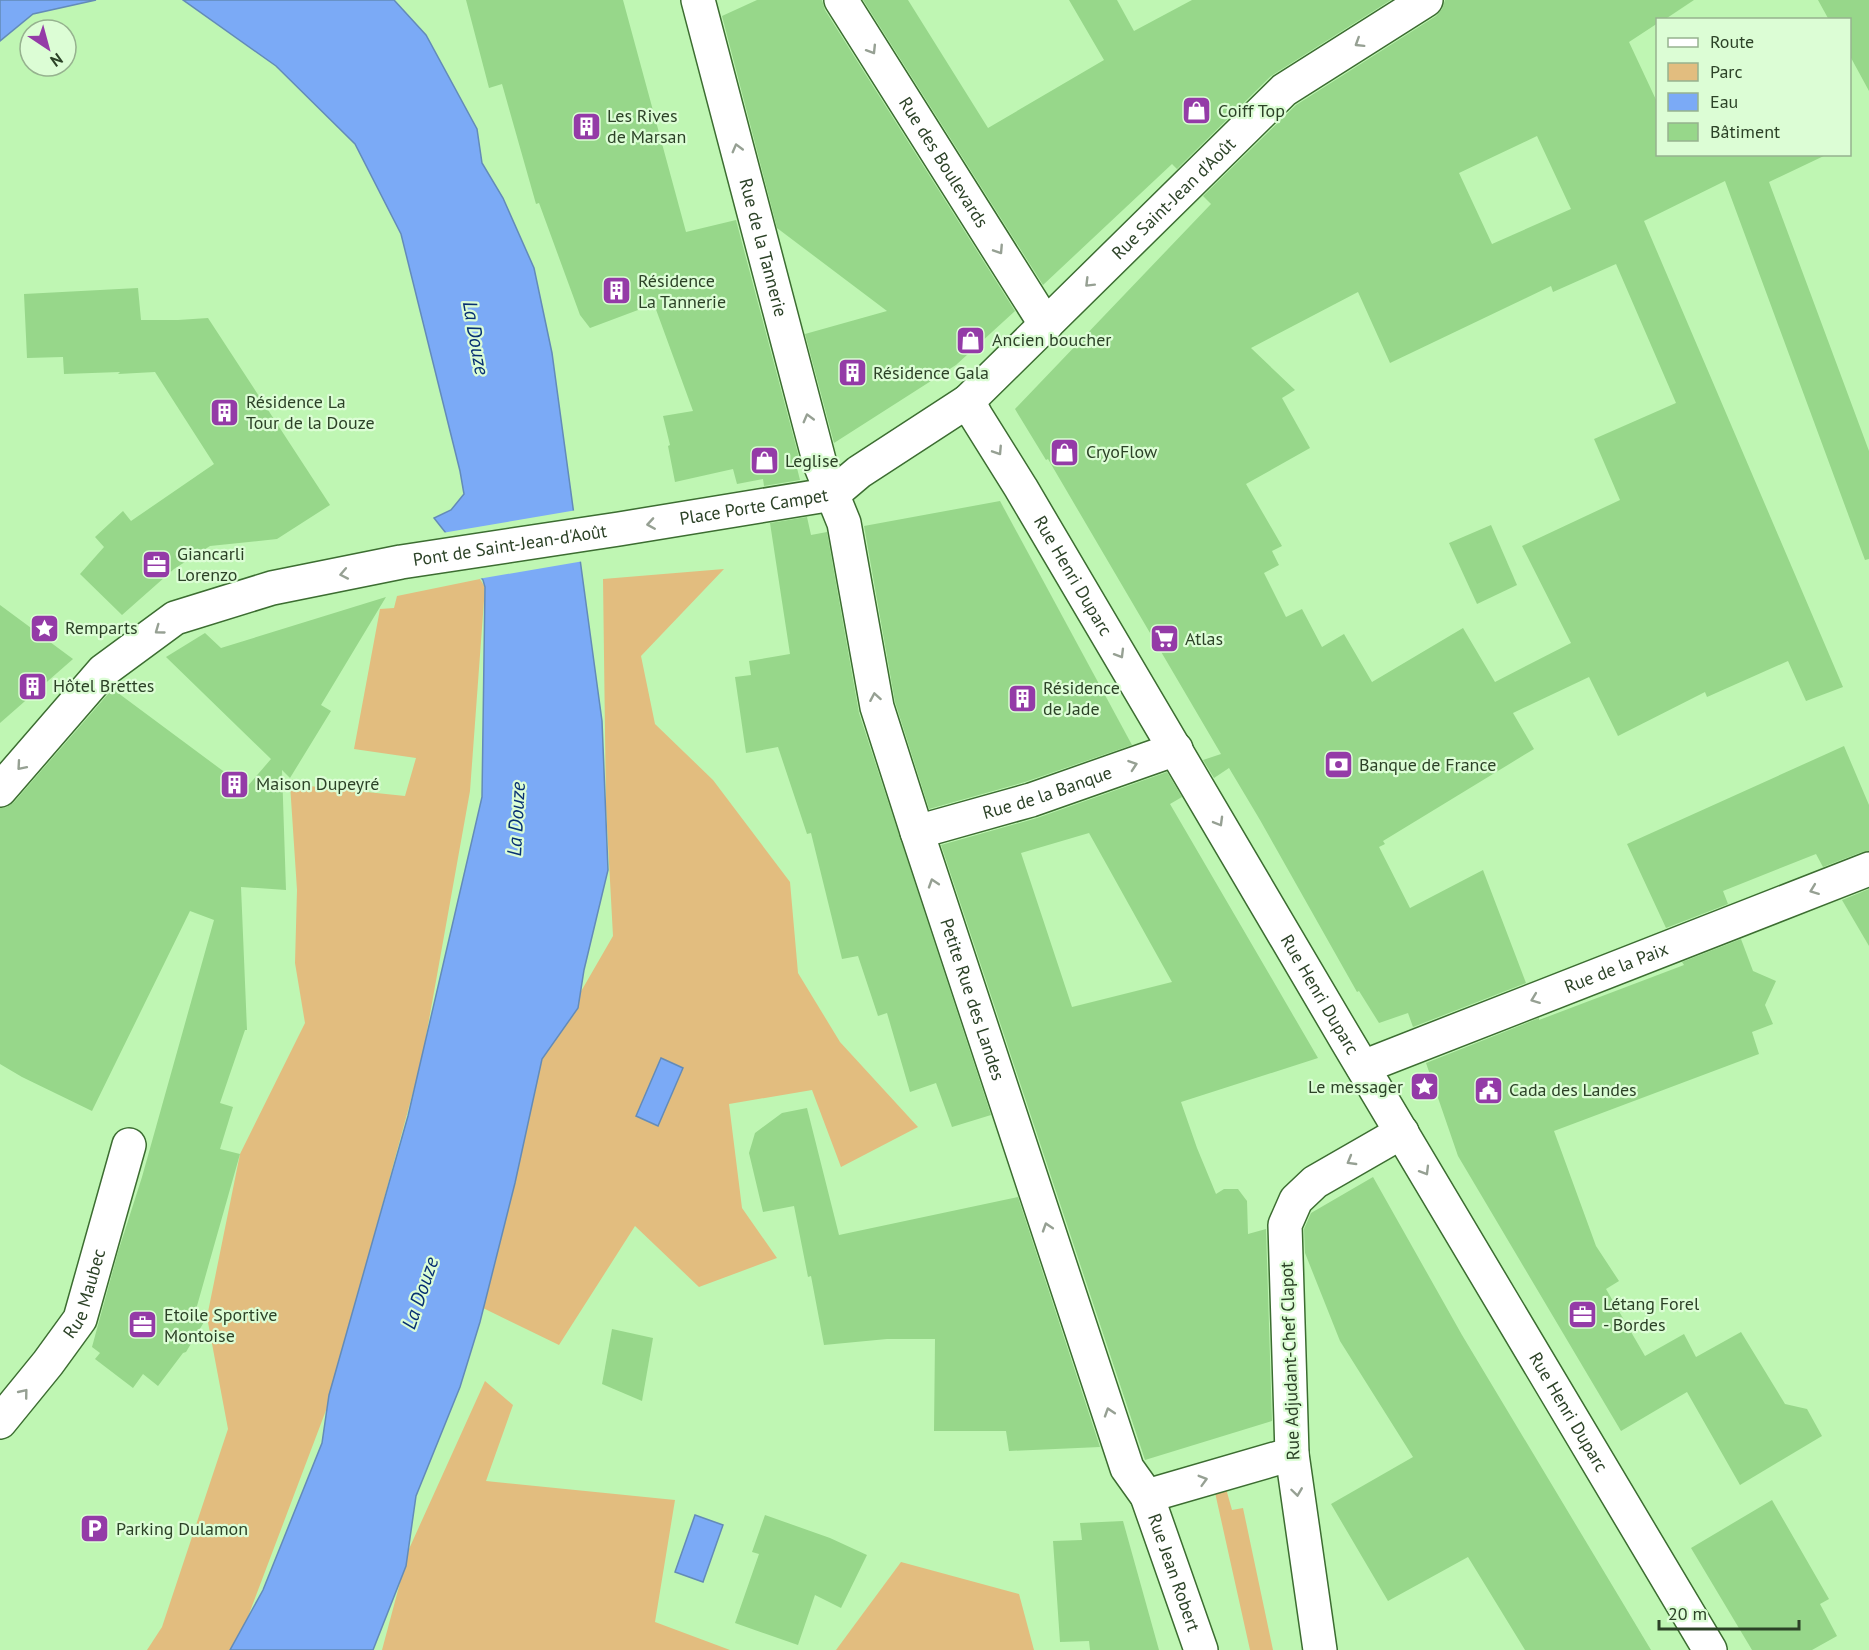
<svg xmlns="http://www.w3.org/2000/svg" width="1869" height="1650" viewBox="0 0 1869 1650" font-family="'PT Sans',sans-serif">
	<rect width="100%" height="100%" fill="#bff6b3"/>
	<g fill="#e2bd7f">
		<polygon points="724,569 641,656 655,724 713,780 790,882 798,973 840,1042 918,1127 841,1167 812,1090 729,1104 742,1208 777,1258 699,1287 635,1226 559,1345 483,1308 542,1059 613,936 606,807 603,579"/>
		<polygon points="480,579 485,587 470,791 422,1059 328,1405 246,1622 231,1650 147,1650 162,1627 228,1429 207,1317 240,1154 305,1023 295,963 297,890 290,784 405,796 416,758 354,749 380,609 394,608 397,596"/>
		<polygon points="485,1381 513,1405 486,1481 675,1500 655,1622 730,1650 382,1650 409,1549"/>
		<polygon points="1225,1485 1232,1510 1243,1508 1273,1650 1250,1650 1214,1488"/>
		<polygon points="901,1562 1019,1594 1034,1650 836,1650"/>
	</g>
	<g fill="#7baaf6" stroke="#638bb8" stroke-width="1.5">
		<polygon points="0,0 96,0 33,14 0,41"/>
		<polygon points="183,0 394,0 426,35 477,129 482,163 503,198 534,268 552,353 602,721 608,870 584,970 578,1008 542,1059 515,1183 480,1322 460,1387 416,1496 406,1566 373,1650 230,1650 263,1590 322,1443 329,1395 408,1116 482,797 485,587 483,580 434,518 451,510 464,494 460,471 401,234 355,144 276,66"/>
		<polygon points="661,1058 683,1068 658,1126 636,1116"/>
		<polygon points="695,1515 723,1525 703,1582 675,1572"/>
	</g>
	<polygon fill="#bff6b3" points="577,510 584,561 478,579 442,533"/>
	<g fill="#97d78a" fill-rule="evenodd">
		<polygon points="466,0 623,0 686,232 736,220 801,465 797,468 800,480 764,486 763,479 737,484 733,469 675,482 668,446 670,445 663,416 693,411 654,304 590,328 580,315 539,203 536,204 502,84 489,88"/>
		<polygon points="757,0 822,0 825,10 1015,311 956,365 834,443 805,334 887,311 777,228 722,16"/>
		<polygon points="863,0 908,0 988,128 1104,60 1069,0 1117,0 1134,31 1192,0 1391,0 1271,76 1177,169 1172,164 1043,285"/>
		<path d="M1445 0H1694L1664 20H1658V23L1629 42 1658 104V154H1828L1769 182 1869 451V559L1865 560 1725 181 1644 221 1843 687 1806 701 1788 661 1707 697 1705 692 1618 736 1589 677 1513 713 1534 749 1383 841 1385 844 1379 847 1410 908 1483 870 1526 983 1413 1027 1408 1013 1379 1023 1359 991 1357 992 1260 820 1229 768 1214 778 1203 760 1221 754 1048 459 1046 460 1015 409 1211 204 1203 196 1296 105 1436 16 1442 9ZM1537 136 1571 209 1492 244 1459 173ZM1616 264 1676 403 1594 439 1620 500 1522 546 1571 643 1495 682 1463 628 1372 682 1344 634 1322 647 1302 609 1286 617 1264 573 1279 565 1272 551 1282 546 1246 484 1310 448 1282 398 1295 390 1251 348 1358 292 1390 363 1551 286 1553 292Z"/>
		<polygon points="1818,0 1869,0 1869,91 1850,56 1850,20 1829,20"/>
		<polygon points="138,288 141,320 178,320 208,318 330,505 277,539 210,546 174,569 122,615 80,574 104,547 95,537 123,511 131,521 214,464 155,372 118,374 120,372 64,374 63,357 27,358 24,294"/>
		<polygon points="1000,501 1132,745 1025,782 929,809 895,702 864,526"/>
		<polygon points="807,517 811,535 827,532 859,713 991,1115 952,1127 936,1083 910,1092 887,1013 878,1016 858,956 842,959 811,833 807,834 778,747 746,753 735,677 751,675 749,661 790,654 770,523"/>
		<polygon points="1491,525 1517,585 1477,604 1449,543"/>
		<polygon points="386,597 321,705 331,711 290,778 282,770 286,890 241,887 247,1030 245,1030 220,1103 233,1107 220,1149 240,1154 195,1313 207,1317 186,1352 183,1353 158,1386 143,1374 133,1388 95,1359 100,1353 92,1347 118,1252 142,1177 214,920 190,911 92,1111 22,1077 0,1064 0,808 7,807 14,802 108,694 114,690 246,788 271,759 166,657 205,633 221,648"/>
		<polygon points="0,605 73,659 0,723"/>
		<polygon points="1844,746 1869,805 1869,851 1862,852 1823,867 1816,854 1723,891 1728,904 1666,928 1627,844"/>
		<path d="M1167 772 1182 797 1170 804 1318 1058 1181 1102 1197 1148 1216 1194 1224 1189H1238L1247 1201 1248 1234 1266 1229 1272 1421 1145 1460 941 845 1037 818ZM1089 833 1172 982 1072 1007 1021 853Z"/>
		<polygon points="1869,889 1869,946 1842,900"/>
		<polygon points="1741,939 1753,971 1776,981 1765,1005 1773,1024 1752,1032 1759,1054 1554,1131 1596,1246 1619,1281 1606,1289 1645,1356 1684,1334 1696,1357 1741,1332 1785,1404 1807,1409 1822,1436 1740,1485 1687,1392 1621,1431 1458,1156 1426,1063 1539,1018 1539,1020 1684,965 1682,962"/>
		<polygon points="807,1108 839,1235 1018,1197 1100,1447 1009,1451 1006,1431 934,1431 935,1339 887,1339 824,1345 811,1276 808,1277 794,1206 763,1212 749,1153 755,1133 782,1113"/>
		<polygon points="1373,1177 1462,1335 1651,1650 1525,1650 1468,1557 1388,1601 1331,1504 1413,1457 1340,1341 1305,1253 1304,1229 1311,1213"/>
		<polygon points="612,1329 653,1338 642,1401 602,1384"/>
		<polygon points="1772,1500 1829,1599 1820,1604 1837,1636 1812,1650 1752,1650 1691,1548"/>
		<polygon points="765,1515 830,1538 867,1555 841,1608 815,1595 798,1645 735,1623 759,1554 752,1552"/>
		<polygon points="1123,1521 1159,1650 1090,1650 1089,1641 1060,1642 1053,1541 1082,1540 1080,1523"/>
	</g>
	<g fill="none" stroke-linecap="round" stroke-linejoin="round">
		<defs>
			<g id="minor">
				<path id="s1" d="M698 0 820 464 844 523 877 707 917 832 1127 1468 1147 1496 1201 1650"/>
				<path id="s2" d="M841 0 1046 325"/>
				<path id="s3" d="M968 401 976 416 1021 488 1347 1041 1710 1650"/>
				<path id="s4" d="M0 790 103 671 175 618 272 588 401 562 619 529 833 494 859 472 968 401 1284 90 1426 0"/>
				<path id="s5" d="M917 832 1031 800 1176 749"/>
				<path id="s6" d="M1363 1067 1869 869"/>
				<path id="s7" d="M0 1422 48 1363 80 1319 129 1145"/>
				<polyline points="1147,1496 1292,1454"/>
				<polyline points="1320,1650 1292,1454 1285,1225 1296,1200 1315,1182 1402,1132"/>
			</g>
		</defs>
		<use href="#minor" stroke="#3c6d31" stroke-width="36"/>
		<use href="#minor" stroke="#fff" stroke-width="33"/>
	</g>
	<defs><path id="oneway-chevron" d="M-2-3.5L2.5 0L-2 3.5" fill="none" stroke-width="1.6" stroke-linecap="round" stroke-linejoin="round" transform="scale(1.5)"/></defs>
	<g stroke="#96a093">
		<use href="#oneway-chevron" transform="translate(1359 43) rotate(148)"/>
		<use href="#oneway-chevron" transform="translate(872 50) rotate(58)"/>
		<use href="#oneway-chevron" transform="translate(737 148) rotate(-105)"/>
		<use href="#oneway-chevron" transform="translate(999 250) rotate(57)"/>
		<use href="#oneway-chevron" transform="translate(1089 283) rotate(135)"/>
		<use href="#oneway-chevron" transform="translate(808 418) rotate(-105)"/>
		<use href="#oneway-chevron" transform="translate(998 451) rotate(57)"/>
		<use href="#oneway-chevron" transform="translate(651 524) rotate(171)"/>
		<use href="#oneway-chevron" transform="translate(344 574) rotate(169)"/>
		<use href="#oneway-chevron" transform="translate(159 630) rotate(144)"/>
		<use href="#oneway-chevron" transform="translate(1120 654) rotate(59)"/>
		<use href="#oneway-chevron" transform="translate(875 697) rotate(-100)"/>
		<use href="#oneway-chevron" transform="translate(1133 765) rotate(-19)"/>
		<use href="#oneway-chevron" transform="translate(21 766) rotate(131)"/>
		<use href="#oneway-chevron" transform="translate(1219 822) rotate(60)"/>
		<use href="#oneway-chevron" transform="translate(933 883) rotate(-108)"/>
		<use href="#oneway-chevron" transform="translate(1814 890) rotate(159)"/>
		<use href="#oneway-chevron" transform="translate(1535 999) rotate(159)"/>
		<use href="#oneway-chevron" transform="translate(1351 1161) rotate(150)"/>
		<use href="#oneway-chevron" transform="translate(1425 1171) rotate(59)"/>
		<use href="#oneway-chevron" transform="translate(1047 1227) rotate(-108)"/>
		<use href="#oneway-chevron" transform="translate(24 1393) rotate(-51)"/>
		<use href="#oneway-chevron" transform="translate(1109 1412) rotate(-108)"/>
		<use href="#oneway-chevron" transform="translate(1203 1480) rotate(-16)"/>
		<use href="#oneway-chevron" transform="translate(1297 1492) rotate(82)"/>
	</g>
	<defs>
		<symbol id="shop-square" viewBox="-11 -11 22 22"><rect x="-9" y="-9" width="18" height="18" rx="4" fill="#943ba7" stroke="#dcfdd5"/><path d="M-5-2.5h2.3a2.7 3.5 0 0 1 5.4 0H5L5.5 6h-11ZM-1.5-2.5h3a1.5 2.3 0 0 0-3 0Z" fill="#fff"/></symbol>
		<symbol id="building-square" viewBox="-11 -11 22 22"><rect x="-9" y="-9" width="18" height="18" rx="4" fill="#943ba7" stroke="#dcfdd5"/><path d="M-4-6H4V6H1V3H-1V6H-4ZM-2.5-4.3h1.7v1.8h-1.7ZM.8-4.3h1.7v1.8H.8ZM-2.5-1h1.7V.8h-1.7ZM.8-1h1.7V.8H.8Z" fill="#fff"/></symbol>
		<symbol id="office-square" viewBox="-11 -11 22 22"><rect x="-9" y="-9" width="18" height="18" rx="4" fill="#943ba7" stroke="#dcfdd5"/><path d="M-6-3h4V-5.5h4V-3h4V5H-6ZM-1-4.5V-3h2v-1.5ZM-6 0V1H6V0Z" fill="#fff"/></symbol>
		<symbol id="sight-square" viewBox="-11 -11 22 22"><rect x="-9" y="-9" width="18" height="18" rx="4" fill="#943ba7" stroke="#dcfdd5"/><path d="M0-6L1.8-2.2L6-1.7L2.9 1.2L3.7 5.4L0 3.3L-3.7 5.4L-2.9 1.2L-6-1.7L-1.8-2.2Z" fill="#fff"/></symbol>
		<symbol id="supermarket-square" viewBox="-11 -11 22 22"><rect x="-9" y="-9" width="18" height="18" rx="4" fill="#943ba7" stroke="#dcfdd5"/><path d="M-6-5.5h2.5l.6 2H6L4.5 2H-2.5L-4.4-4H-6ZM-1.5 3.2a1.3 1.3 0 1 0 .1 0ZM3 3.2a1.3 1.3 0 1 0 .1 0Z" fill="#fff"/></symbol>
		<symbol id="bank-square" viewBox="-11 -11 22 22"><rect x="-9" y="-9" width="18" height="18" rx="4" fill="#943ba7" stroke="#dcfdd5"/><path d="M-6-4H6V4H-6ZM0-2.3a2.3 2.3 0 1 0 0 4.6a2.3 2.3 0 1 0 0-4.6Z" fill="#fff"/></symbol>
		<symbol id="civic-square" viewBox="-11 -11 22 22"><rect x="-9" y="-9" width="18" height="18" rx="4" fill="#943ba7" stroke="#dcfdd5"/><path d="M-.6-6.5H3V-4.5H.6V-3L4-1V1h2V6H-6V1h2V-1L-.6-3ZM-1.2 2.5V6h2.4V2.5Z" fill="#fff"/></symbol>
		<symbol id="parking-square" viewBox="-11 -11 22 22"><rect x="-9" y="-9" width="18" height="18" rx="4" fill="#943ba7" stroke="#dcfdd5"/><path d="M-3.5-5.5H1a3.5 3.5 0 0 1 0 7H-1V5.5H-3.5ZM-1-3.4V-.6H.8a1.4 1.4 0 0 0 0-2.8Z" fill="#fff"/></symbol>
	</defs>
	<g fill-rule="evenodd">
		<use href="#shop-square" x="1180" y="94" width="33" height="33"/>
		<use href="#building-square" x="570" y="110" width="33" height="33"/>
		<use href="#building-square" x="600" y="274" width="33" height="33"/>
		<use href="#shop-square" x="954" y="324" width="33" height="33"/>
		<use href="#building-square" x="836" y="356" width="33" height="33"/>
		<use href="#building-square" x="208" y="396" width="33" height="33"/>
		<use href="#shop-square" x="1048" y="436" width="33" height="33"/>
		<use href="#shop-square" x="748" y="444" width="33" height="33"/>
		<use href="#office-square" x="140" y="548" width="33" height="33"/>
		<use href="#sight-square" x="28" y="612" width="33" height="33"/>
		<use href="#supermarket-square" x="1148" y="622" width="33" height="33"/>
		<use href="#building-square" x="16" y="670" width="33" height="33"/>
		<use href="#building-square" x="1006" y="682" width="33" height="33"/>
		<use href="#bank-square" x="1322" y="748" width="33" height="33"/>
		<use href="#building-square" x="218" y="768" width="33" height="33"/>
		<use href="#sight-square" x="1408" y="1070" width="33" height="33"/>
		<use href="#civic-square" x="1472" y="1074" width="33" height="33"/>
		<use href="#office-square" x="1566" y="1298" width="33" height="33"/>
		<use href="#office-square" x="126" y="1308" width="33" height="33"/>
		<use href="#parking-square" x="78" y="1512" width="33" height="33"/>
	</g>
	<g text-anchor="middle" stroke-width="4.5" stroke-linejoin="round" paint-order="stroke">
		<g font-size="18" fill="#2c4227" stroke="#dcfdd5" text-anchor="start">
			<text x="1218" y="117">Coiff Top</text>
			<text x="607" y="122">Les Rives<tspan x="607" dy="21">de Marsan</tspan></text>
			<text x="638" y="287">Résidence<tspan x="638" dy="21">La Tannerie</tspan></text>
			<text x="992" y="346">Ancien boucher</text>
			<text x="873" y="379">Résidence Gala</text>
			<text x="246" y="408">Résidence La<tspan x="246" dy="21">Tour de la Douze</tspan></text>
			<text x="1086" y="458">CryoFlow</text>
			<text x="785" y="467">Leglise</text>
			<text x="177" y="560">Giancarli<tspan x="177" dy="21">Lorenzo</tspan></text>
			<text x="65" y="634">Remparts</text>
			<text x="1185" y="645">Atlas</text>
			<text x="53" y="692">Hôtel Brettes</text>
			<text x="1043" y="694">Résidence<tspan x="1043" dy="21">de Jade</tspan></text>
			<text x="1359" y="771">Banque de France</text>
			<text x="256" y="790">Maison Dupeyré</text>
			<text x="1403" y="1093" text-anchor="end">Le messager</text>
			<text x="1509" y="1096">Cada des Landes</text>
			<text x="1603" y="1310">Létang Forel<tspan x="1603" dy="21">- Bordes</tspan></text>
			<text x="164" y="1321">Etoile Sportive<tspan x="164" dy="21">Montoise</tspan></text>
			<text x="116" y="1535">Parking Dulamon</text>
		</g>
		<g font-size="18" fill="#2c4227" stroke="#dcfdd5">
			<text dy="6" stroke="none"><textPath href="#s2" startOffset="192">Rue des Boulevards</textPath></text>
			<text dy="6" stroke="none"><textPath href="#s4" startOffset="1370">Rue Saint-Jean d'Août</textPath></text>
			<text dy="6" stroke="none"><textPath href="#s1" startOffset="256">Rue de la Tannerie</textPath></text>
			<text dy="6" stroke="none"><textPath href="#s4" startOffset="837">Place Porte Campet</textPath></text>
			<text dy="6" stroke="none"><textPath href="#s4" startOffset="590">Pont de Saint-Jean-d'Août</textPath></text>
			<text dy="6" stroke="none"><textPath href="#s3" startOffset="204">Rue Henri Duparc</textPath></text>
			<text dy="6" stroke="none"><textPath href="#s5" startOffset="136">Rue de la Banque</textPath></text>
			<text dy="6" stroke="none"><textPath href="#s6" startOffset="272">Rue de la Paix</textPath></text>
			<text dy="6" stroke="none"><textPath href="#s3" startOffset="690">Rue Henri Duparc</textPath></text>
			<text dy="6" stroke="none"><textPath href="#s1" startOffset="1038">Petite Rue des Landes</textPath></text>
			<text dy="6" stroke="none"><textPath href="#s7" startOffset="156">Rue Maubec</textPath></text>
			<text transform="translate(1290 1361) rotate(-92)" y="6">Rue Adjudant-Chef Clapot</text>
			<text dy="6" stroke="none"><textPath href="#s3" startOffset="1176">Rue Henri Duparc</textPath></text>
			<text dy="6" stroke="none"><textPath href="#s1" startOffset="1647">Rue Jean Robert</textPath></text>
		</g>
		<g font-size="20" font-style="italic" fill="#073072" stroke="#dcfdd5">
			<text transform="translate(476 338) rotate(80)" y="7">La Douze</text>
			<text transform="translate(516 819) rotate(-87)" y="7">La Douze</text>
			<text transform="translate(420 1293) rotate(-71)" y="7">La Douze</text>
		</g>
	</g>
	<rect x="1656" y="18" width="195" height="138" fill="#dcfdd5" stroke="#96b28f" stroke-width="1.5"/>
	<rect x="1668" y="38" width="30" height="9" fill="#ffffff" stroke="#96b28f" stroke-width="1.5"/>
	<text x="1710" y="48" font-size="18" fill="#2c4227">Route</text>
	<rect x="1668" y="63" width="30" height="18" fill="#e2bd7f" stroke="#96b28f" stroke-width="1.5"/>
	<text x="1710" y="78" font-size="18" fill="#2c4227">Parc</text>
	<rect x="1668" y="93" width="30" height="18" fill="#7baaf6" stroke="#96b28f" stroke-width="1.5"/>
	<text x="1710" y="108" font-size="18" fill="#2c4227">Eau</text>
	<rect x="1668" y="123" width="30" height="18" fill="#97d78a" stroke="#96b28f" stroke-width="1.5"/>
	<text x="1710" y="138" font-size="18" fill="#2c4227">Bâtiment</text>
	<g transform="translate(48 48) rotate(144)"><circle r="28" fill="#dcfdd5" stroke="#96b28f" stroke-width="1.5"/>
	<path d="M0-4.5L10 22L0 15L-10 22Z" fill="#943ba7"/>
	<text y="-9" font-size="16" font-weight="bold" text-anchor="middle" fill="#2c4227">N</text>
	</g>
	<path d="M1659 1620v9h140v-9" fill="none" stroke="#2c4227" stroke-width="3"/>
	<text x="1668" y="1620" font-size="18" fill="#2c4227" stroke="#dcfdd5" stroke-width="4.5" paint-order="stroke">20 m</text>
</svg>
